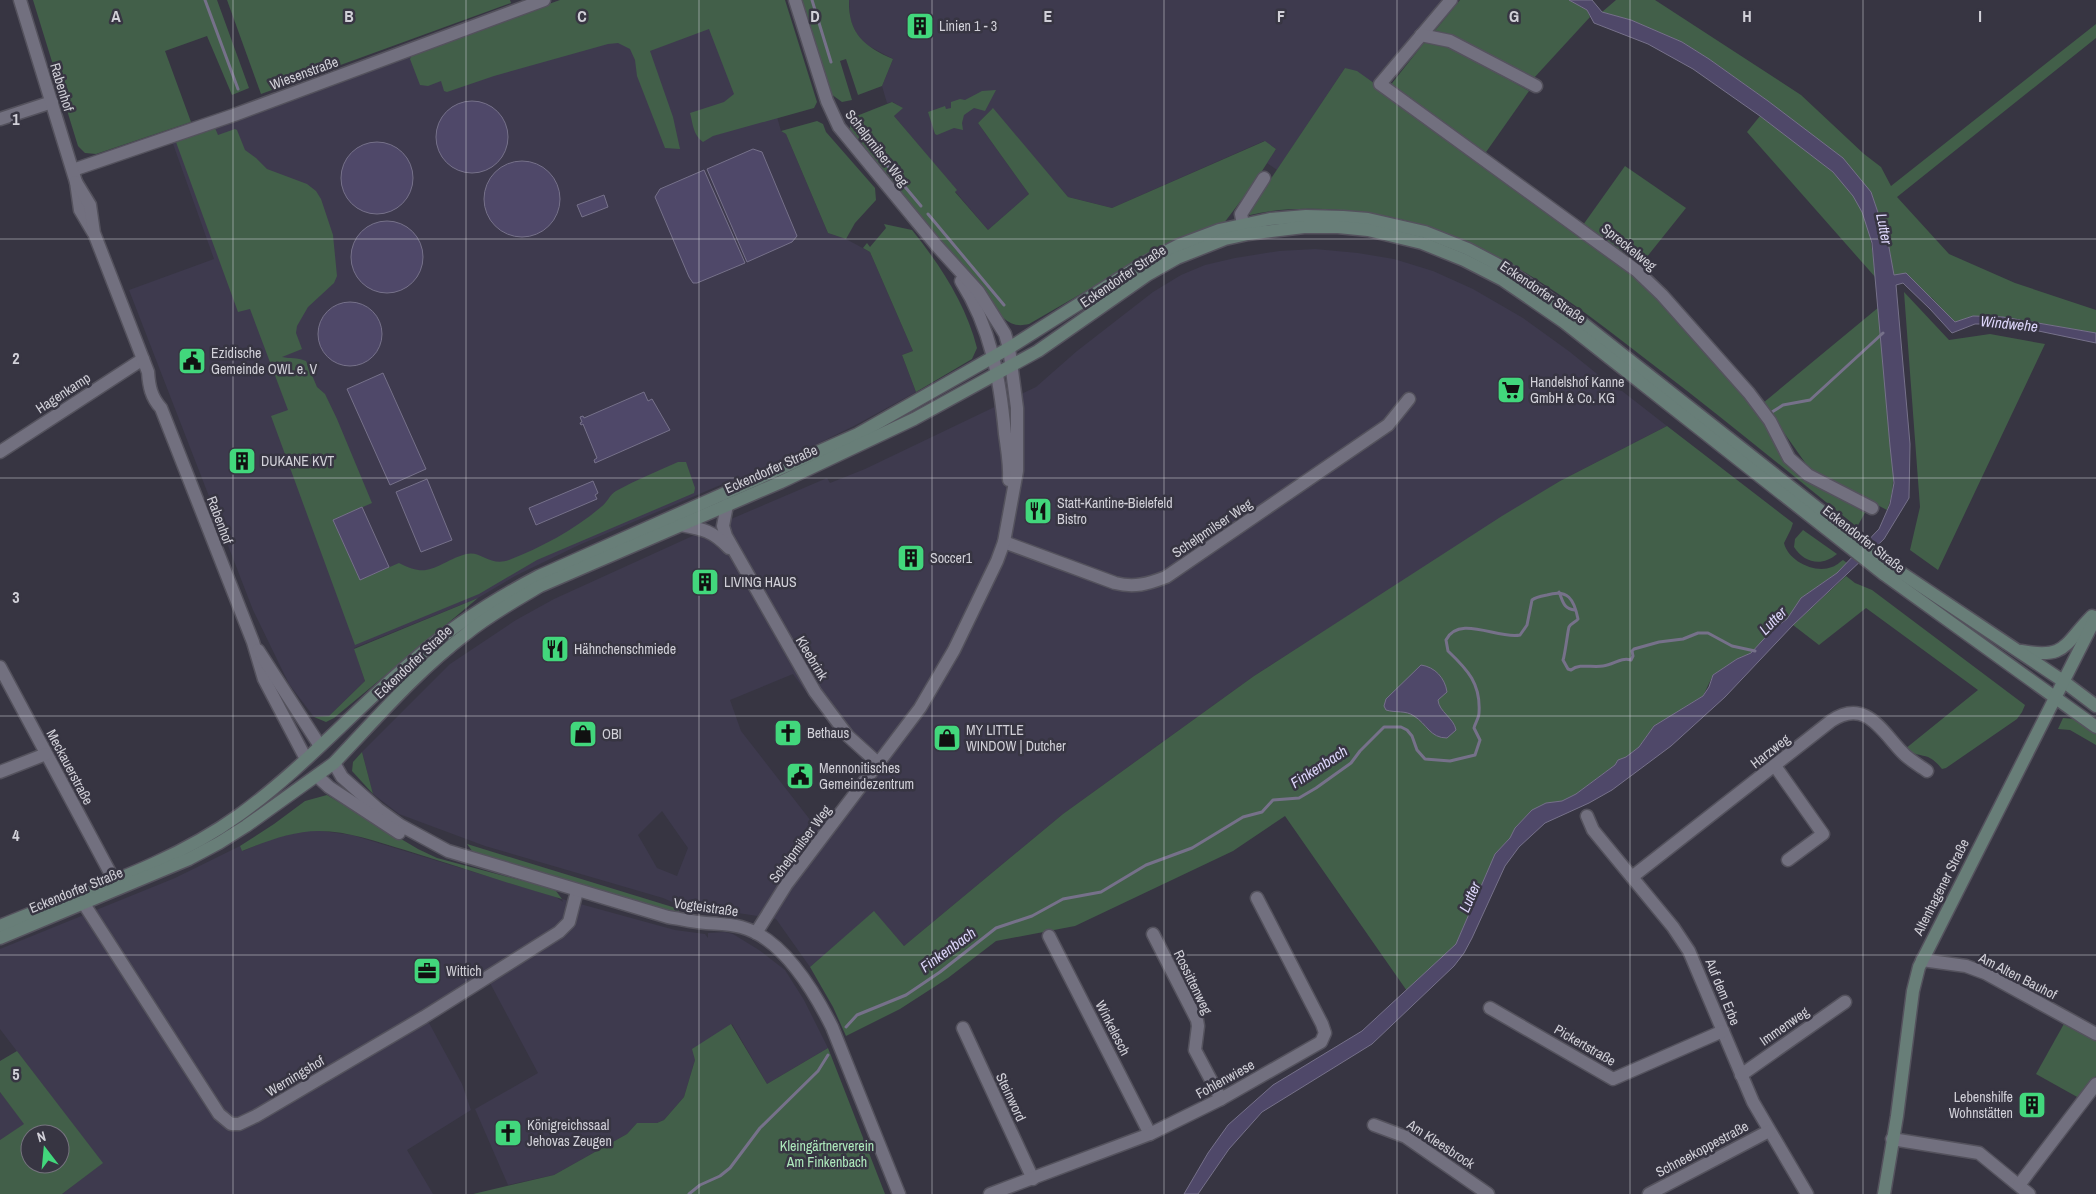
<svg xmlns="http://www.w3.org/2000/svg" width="2096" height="1194" viewBox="0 0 2096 1194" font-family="'Archivo Narrow',sans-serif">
	<rect width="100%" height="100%" fill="#373542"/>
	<g fill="#3e3a4e" fill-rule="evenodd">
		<polygon points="560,0 729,0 774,106 781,131 786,134 828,233 846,239 870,252 913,351 902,355 916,392 854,426 782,461 731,483 730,481 579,545 515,576 478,598 354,648 365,681 329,716 314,717 289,684 253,610 129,290 214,259 172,141"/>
		<polygon points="849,0 1445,0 1376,84 1345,68 1277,170 1267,163 1276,149 1264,141 1112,208 1068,197 992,109 978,123 1029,194 988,230 955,191 956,190 894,116 902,108 893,102 887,103 882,86 893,59 865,44 856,33 850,19"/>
		<path d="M1315 249 1358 253 1394 259 1433 271 1473 289 1523 318 1570 352 1617 390 1622 391 1667 426 1560 481 1254 676 1063 814 904 946 874 912 810 967 776 919 738 913 739 912 686 908 663 898 485 846 399 814 373 794 362 752 450 664 516 620 554 599 710 528 827 478 830 483 865 469 1036 387 1077 351 1153 292 1181 275 1205 265 1235 258 1279 251ZM793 674 833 729 861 758 864 764 860 780 818 830 741 731 730 700ZM662 811 688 848 677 876 657 868 638 835Z"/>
		<polygon points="302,831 322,831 352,835 556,897 563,902 562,899 675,930 705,934 708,938 708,933 725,932 733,934 759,950 785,970 804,1000 828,1048 767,1084 732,1024 695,1060 684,1097 664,1120 657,1123 637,1123 627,1134 554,1175 508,1185 475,1109 538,1073 490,983 428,1021 462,1084 471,1110 407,1150 433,1194 62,1194 102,1163 0,1029 0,949 175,878 240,846 243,851 268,840"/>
		<polygon points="0,1092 25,1124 0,1140"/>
	</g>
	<g fill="#425f49" fill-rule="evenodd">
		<polygon points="33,0 217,0 249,88 232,95 207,36 165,51 191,122 96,154 85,153 78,146"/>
		<polygon points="227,0 510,0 511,3 261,94"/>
		<path d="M560 0H785L817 102 814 108 713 136 703 142C693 135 693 124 690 113L724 102 734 94 709 29 650 51 673 117 680 149 665 148 637 76 635 60 630 49 618 43 608 44 494 76 447 92 444 91 441 81 428 86 420 85 410 59 413 53Z"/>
		<path d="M801 0H849C848 34 865 47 893 59L882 86 858 95 846 59 840 61 852 100 842 102 831 94Z"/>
		<polygon points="1460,0 1569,0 1587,10 1590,17 1533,79 1433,33"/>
		<polygon points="1616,0 1655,0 1801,95 1864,154 1881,167 1891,186 2096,24 2096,38 1897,197 1949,254 2015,283 2096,310 2096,333 2003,317 1973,316 1955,323 1932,298 1894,275 1888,242 1871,192 1768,101 1709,59 1682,42 1631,20 1602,12"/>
		<polygon points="1427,39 1440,41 1529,91 1484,155 1389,87"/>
		<path d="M1345 68 1357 71 1619 258 1692 332 1765 423 1787 463 1866 511 1857 527C1791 474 1724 419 1656 367 1558 291 1469 219 1340 210 1310 208 1279 208 1250 215L1248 213Z"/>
		<polygon points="996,90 985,111 974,108 964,115 962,123 963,130 954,128 937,135 935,134 928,112 945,106 946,109 951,108 951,102 960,99 965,100 982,91"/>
		<path d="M892 102 903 108 894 116 957 190 955 192 988 230 1029 194 978 123 993 108 1068 197 1112 208 1265 141 1276 149 1255 182 1224 223 1184 236 1167 244 1029 324C1016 327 1010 324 1000 315L850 132V125L854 117Z"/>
		<path d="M1760 116C1794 142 1846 172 1863 213 1871 234 1873 256 1876 278L1747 132Z"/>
		<polygon points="817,121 823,124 826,132 875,188 876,200 855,223 846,239 828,233 786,134 781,131"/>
		<path d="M215 128 218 135 235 129 237 130 245 150 256 158 267 169 307 184 316 191 321 199 333 235 337 276 334 283 308 307 297 326 296 333 302 349 282 357C291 359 296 357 306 361L317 387 325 394 337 419 372 503 333 520 360 580 399 563C430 580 436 563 466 554 481 550 490 567 509 560 542 547 574 530 601 507 607 503 610 494 616 491 636 480 658 471 678 462H686L695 488 694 493 537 560 479 594 355 645 271 416 288 410 250 309 238 312 176 142Z"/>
		<polygon points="1625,166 1686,208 1638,268 1583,225"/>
		<path d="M884 224 912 230C940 265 966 304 977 348L972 359 916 392 902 355 913 351 870 252 863 248 867 243 870 247 886 228Z"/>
		<polygon points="1904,292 1949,340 1990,334 2045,344 1938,570 1910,550 1920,507"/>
		<path d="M1879 307C1882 346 1885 384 1888 423 1890 452 1899 481 1887 510L1811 471 1763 403Z"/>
		<path d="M1667 426 1793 523 1791 529 1784 543C1788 561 1815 574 1832 567 1836 566 1840 562 1843 560L1847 563 1837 573 1801 598 1787 619 1773 629 1751 653 1737 659 1713 675 1703 696 1654 726 1639 747 1626 757 1618 760 1615 765 1576 794 1562 801 1546 803 1532 810 1515 828 1510 838 1495 854 1456 944 1407 991 1285 816 1233 851 1075 926 996 941 948 978 900 1009 846 1036 833 1007 810 967 874 911 904 946 1063 814 1254 676 1502 516 1560 481Z"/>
		<path d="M1803 530 1837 554C1822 567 1804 563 1794 547L1795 539Z"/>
		<path d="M1846 576 1855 583 1872 590 2025 705 2022 712 2017 719 1946 768 1942 769C1927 750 1923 760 1905 749L1978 690 1866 608 1819 645 1793 625Z"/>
		<polygon points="478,598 334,718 326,722 314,717 329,716 365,681 354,649"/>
		<polygon points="2063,718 2075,719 2096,732 2096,745 2070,730 2058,729"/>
		<polygon points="362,752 373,794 352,771 353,762"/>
		<path d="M327 795 418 849 437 858 550 888 556 891 562 899C509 884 457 866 405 850 378 842 348 831 319 831 293 831 267 841 242 851L240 846 274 824 305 801Z"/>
		<polygon points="467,844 679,909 679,915 475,855"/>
		<polygon points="2065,1022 2096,1039 2096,1076 2079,1098 2036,1074"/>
		<polygon points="731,1024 767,1084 828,1048 885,1194 473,1194 554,1175 627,1134 637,1123 657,1123 664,1120 684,1097 695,1060 692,1049"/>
		<path d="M17 1051 103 1163 62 1194H0V1140L24 1124 0 1092V1061ZM30 1134H60V1164H30Z"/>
	</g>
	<g fill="#4f4869" stroke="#76718a">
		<polygon points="1569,0 1592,0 1602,12 1631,20 1682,42 1709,59 1768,101 1843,158 1871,192 1888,242 1894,275 1906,273 1955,322 1973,316 2003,317 2096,333 2096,343 2005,324 1975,324 1952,333 1930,309 1903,283 1896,285 1910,444 1909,498 1884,539 1793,625 1725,697 1671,746 1612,790 1589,803 1545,823 1519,847 1505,866 1472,938 1464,953 1454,966 1372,1044 1262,1112 1229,1149 1198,1194 1184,1194 1208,1153 1228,1125 1273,1085 1362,1031 1456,944 1495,854 1510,838 1515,828 1532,810 1546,803 1562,801 1576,794 1615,765 1618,760 1626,757 1639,747 1654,726 1703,696 1709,687 1713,675 1737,659 1751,653 1773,629 1787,619 1801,598 1837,573 1879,529 1890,504 1894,483 1890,446 1872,243 1862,212 1853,196 1833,172 1760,116 1693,69 1648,44 1594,23 1587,10"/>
		<circle cx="472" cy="137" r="36"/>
		<circle cx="377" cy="178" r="36"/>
		<polygon points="753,149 762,152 797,236 792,242 747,262 707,169"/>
		<circle cx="522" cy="199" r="38"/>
		<polygon points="704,170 745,263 697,283 693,283 689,277 655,197 660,189"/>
		<polygon points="604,195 608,207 582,217 577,205"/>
		<circle cx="387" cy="257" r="36"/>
		<circle cx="350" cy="334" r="32"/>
		<polygon points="383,373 426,469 390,485 347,389"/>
		<polygon points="644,392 648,401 652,399 670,430 595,463 594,460 597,458 583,424 581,425 580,423 582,422 580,417 583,416 584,418"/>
		<polygon points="427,479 452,540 421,552 396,492"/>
		<polygon points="593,481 598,493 595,495 597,499 536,525 529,508"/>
		<polygon points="362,507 389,567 360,580 333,520"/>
		<path d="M1421 665C1435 667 1445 678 1447 692L1438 700C1439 712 1454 718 1456 730L1447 738C1430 738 1427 724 1414 716 1406 710 1395 713 1386 710L1384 706 1386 699Z"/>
	</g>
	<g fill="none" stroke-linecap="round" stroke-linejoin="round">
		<g stroke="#76718a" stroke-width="3">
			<polyline points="205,0 238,89"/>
			<polyline points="812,0 831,62"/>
			<polyline points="851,122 921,206"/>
			<polyline points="928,214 1004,305"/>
			<polyline points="1772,412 1783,405 1810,400 1883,333"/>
			<path d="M1559 592C1563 601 1563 609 1575 610"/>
			<path d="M846 1027 857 1015 906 995 940 972 996 928 1032 916 1063 899 1101 892 1146 865 1192 848 1243 817 1262 812 1273 800 1299 798 1316 788 1351 763 1360 751 1384 727H1401L1407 730 1412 736 1417 750 1425 759 1450 761 1475 755 1480 740 1474 728C1475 723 1479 718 1479 713 1481 684 1468 670 1448 651L1446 640C1459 614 1499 640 1520 635L1527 625 1532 600C1536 597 1542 596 1547 595 1568 589 1574 599 1578 619 1576 622 1571 623 1569 627 1568 629 1565 655 1563 660L1568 669 1571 670C1580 663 1592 668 1603 666 1614 665 1620 657 1631 660L1633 656 1632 651 1634 649 1659 642 1683 639 1698 633H1708L1732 646 1755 651"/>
			<polyline points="689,1194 700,1185 720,1176 730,1168 760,1128 818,1071 828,1055"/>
		</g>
		<defs>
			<g id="minor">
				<polyline points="1451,0 1380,84 1637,271 1662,295 1749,393 1770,421 1789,458 1808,475 1872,508"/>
				<polyline points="1421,35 1450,41 1536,86"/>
				<polyline points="0,119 52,102"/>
				<polyline points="73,170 234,115 544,0"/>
				<polyline points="1243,224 1241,214 1264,178"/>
				<path d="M961 281C991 328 1000 379 1005 434 1007 449 1010 465 1009 480"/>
				<polyline points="0,452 143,359"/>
				<polyline points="727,505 723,526 726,536 815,692 848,736 879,764"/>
				<path d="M681 525C703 529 713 531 729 548"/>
				<path d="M1004 542 1115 583C1134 588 1148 584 1166 577L1388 425 1409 399"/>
				<polyline points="0,667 114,880"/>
				<polyline points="1775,766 1823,834 1788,860"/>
				<polyline points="0,772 46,754"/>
				<polyline points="1587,816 1593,830 1673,927 1689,951 1753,1102 1807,1194"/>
				<path d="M1632 877 1831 721C1865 698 1881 730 1902 752 1909 760 1919 765 1927 771"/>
				<polyline points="84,904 219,1114 231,1124 239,1124 256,1116 424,1017 559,932 569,922 577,891"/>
				<polyline points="756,933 786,885 920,708 954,650 997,561 1004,542 1017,471 1017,408 1009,348 1005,334 978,291 937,246 839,127 827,101 795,0"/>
				<polyline points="1153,934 1197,1020 1198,1026 1195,1050 1221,1099"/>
				<polyline points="1049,936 1150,1134"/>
				<polyline points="1922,960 1966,966 1985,973 2096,1034"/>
				<polyline points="1490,1008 1613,1079 1723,1031"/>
				<polyline points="963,1028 1033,1179"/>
				<polyline points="1741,1075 1845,1002"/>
				<polyline points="1374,1125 1406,1137 1488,1194"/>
				<polyline points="1892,1139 1979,1153 2029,1194"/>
				<polyline points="2019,1185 2096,1084"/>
				<polyline points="990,1194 1150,1134 1221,1099 1321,1042 1325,1033 1322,1024 1257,898"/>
				<polyline points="1649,1194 1769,1131"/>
			</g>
			<g id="tertiary">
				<polyline points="20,0 76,182 80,210 93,232"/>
				<path d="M76 182 90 205 94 233 148 372C149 386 151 397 161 408L253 642 264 679 306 759"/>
				<polyline points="258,650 320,746"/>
				<path d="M334 763 342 777 378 809 400 825 448 851 668 917C681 919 693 922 706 923 718 924 729 924 741 927 783 938 814 991 832 1027L899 1194"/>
				<polyline points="317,776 329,787 399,833"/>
			</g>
			<g id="secondary">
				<path d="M2021 651C2067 659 2063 645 2092 616"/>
				<path d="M0 926C80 892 167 867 239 815 303 769 356 708 417 657 454 625 495 599 539 576L858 434 1009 348 1142 264 1179 245 1219 230 1270 219 1306 216 1343 217 1368 219 1425 232 1468 249 1508 270 1571 314 1891 566 2063 681 2096 706"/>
				<path d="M0 938 189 859 219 843 246 826 334 763C376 719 417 671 466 634 489 615 515 601 540 586L781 482 914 419 1038 351 1147 275 1177 258 1225 239 1248 234 1304 227H1338L1368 230 1422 243 1464 260 1503 280 1564 322 1885 575 2096 727"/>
				<polyline points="1884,1194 1897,1116 1913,991 1919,967 2096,617"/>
			</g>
		</defs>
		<use href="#minor" stroke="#54525d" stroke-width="15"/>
		<use href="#tertiary" stroke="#54525d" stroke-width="15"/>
		<use href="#secondary" stroke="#54525d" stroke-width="15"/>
		<use href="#minor" stroke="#72707f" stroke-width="12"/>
		<use href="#tertiary" stroke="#72707f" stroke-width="12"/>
		<use href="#secondary" stroke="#687e78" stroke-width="12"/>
	</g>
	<path fill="none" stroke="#d1d0d8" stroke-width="1" stroke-opacity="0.55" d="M233 0V1194M466 0V1194M699 0V1194M932 0V1194M1164 0V1194M1397 0V1194M1630 0V1194M1863 0V1194M0 239H2096M0 478H2096M0 716H2096M0 955H2096"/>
	<defs>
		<symbol id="building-square" viewBox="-11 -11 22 22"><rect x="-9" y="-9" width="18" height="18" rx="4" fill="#42d77c" stroke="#373542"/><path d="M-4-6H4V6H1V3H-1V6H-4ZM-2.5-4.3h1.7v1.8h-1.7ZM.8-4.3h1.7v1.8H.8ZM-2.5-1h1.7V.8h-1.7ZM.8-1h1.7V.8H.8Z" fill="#111"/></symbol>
		<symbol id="civic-square" viewBox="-11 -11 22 22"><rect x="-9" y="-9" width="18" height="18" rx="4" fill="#42d77c" stroke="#373542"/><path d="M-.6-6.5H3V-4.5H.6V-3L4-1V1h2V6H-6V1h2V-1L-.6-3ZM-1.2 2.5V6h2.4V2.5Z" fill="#111"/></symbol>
		<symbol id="supermarket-square" viewBox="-11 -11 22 22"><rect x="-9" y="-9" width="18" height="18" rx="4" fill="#42d77c" stroke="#373542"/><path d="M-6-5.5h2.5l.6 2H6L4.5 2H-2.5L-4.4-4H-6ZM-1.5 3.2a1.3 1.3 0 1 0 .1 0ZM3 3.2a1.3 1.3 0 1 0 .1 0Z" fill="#111"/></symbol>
		<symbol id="restaurant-square" viewBox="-11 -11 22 22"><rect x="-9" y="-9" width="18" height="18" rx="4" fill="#42d77c" stroke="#373542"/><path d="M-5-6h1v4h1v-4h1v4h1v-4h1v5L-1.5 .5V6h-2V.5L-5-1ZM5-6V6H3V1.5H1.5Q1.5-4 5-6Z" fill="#111"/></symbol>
		<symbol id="church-square" viewBox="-11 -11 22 22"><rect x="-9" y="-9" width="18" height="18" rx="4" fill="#42d77c" stroke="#373542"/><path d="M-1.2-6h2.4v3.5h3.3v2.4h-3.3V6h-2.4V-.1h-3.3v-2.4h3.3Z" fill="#111"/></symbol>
		<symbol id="shop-square" viewBox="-11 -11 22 22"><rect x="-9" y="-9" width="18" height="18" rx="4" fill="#42d77c" stroke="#373542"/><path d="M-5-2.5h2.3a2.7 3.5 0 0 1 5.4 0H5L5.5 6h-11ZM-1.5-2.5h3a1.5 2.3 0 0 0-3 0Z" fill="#111"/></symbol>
		<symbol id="office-square" viewBox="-11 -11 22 22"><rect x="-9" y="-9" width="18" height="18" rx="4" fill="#42d77c" stroke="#373542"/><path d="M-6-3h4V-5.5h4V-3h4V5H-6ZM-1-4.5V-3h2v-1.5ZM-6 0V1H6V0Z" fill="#111"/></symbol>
	</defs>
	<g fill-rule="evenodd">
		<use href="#building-square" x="904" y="10" width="32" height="32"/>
		<use href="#civic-square" x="176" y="345" width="32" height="32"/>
		<use href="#supermarket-square" x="1495" y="374" width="32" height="32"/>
		<use href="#building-square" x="226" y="445" width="32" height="32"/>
		<use href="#restaurant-square" x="1022" y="495" width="32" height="32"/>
		<use href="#building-square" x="895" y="542" width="32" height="32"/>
		<use href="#building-square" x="689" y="566" width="32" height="32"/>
		<use href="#restaurant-square" x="539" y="633" width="32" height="32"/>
		<use href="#church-square" x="772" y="717" width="32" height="32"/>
		<use href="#shop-square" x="567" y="718" width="32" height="32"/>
		<use href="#shop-square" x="931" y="722" width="32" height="32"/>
		<use href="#civic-square" x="784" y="760" width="32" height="32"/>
		<use href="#office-square" x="411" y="955" width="32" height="32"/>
		<use href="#building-square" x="2016" y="1089" width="32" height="32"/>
		<use href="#church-square" x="492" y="1117" width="32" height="32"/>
	</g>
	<g text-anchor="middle" stroke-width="5" stroke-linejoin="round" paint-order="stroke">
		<g font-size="14" fill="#d1d0d8" stroke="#373542" text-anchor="start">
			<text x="939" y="31">Linien 1 - 3</text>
			<text x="211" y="358">Ezidische<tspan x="211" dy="16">Gemeinde OWL e. V</tspan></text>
			<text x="1530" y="387">Handelshof Kanne<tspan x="1530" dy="16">GmbH &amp; Co. KG</tspan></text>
			<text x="261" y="466">DUKANE KVT</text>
			<text x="1057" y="508">Statt-Kantine-Bielefeld<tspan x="1057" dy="16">Bistro</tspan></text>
			<text x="930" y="563">Soccer1</text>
			<text x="724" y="587">LIVING HAUS</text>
			<text x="574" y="654">Hähnchenschmiede</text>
			<text x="966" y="735">MY LITTLE<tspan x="966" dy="16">WINDOW | Dutcher</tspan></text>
			<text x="807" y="738">Bethaus</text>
			<text x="602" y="739">OBI</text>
			<text x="819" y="773">Mennonitisches<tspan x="819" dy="16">Gemeindezentrum</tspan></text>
			<text x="446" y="976">Wittich</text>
			<text x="2013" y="1102" text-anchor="end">Lebenshilfe<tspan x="2013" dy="16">Wohnstätten</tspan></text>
			<text x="527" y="1130">Königreichssaal<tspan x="527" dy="16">Jehovas Zeugen</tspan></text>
		</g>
		<g font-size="14" fill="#d1d0d8" stroke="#373542">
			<text transform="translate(304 73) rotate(-20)" y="5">Wiesenstraße</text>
			<text transform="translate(62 87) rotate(73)" y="5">Rabenhof</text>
			<text transform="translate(877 148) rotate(52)" y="5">Schelpmilser Weg</text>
			<text transform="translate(1629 247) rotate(39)" y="5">Spreckelweg</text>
			<text transform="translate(1123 276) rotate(-34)" y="5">Eckendorfer Straße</text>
			<text transform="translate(1543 292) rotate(34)" y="5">Eckendorfer Straße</text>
			<text transform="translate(63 393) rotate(-33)" y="5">Hagenkamp</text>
			<text transform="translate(771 469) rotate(-24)" y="5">Eckendorfer Straße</text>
			<text transform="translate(220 520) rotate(69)" y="5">Rabenhof</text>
			<text transform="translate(1212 528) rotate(-34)" y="5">Schelpmilser Weg</text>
			<text transform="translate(1864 539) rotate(38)" y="5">Eckendorfer Straße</text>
			<text transform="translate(812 658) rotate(59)" y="5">Kleebrink</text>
			<text transform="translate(413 662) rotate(-43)" y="5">Eckendorfer Straße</text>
			<text transform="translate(1770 751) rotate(-38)" y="5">Harzweg</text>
			<text transform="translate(70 767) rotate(62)" y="5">Meckauerstraße</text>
			<text transform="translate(800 844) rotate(-53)" y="5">Schelpmilser Weg</text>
			<text transform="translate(1941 887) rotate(-63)" y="5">Altenhagener Straße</text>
			<text transform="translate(76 890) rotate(-22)" y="5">Eckendorfer Straße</text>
			<text transform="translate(706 907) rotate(8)" y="5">Vogteistraße</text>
			<text transform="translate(2018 976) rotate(27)" y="5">Am Alten Bauhof</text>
			<text transform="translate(1193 982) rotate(64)" y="5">Rossittenweg</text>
			<text transform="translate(1723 992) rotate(68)" y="5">Auf dem Erbe</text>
			<text transform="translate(1784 1026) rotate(-35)" y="5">Immenweg</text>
			<text transform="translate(1113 1028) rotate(63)" y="5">Winkelesch</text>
			<text transform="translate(1585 1045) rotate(30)" y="5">Pickertstraße</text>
			<text transform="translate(295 1076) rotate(-31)" y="5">Werningshof</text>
			<text transform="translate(1225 1079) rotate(-29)" y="5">Fohlenwiese</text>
			<text transform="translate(1011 1097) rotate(65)" y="5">Steinword</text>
			<text transform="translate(1441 1144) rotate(33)" y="5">Am Kleesbrock</text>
			<text transform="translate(1702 1149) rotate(-28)" y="5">Schneekoppestraße</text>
		</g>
		<g font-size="14" fill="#ade7bb" stroke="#373542">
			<text x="827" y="1151">Kleingärtnerverein<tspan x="827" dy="16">Am Finkenbach</tspan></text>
		</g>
		<g font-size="15" font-style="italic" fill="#ddd6fb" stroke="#373542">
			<text transform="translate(1884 229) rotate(79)" y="5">Lutter</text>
			<text transform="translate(2009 324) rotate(6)" y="5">Windwehe</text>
			<text transform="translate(1773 621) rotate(-45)" y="5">Lutter</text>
			<text transform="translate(1319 767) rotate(-33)" y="5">Finkenbach</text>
			<text transform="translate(1470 897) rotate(-66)" y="5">Lutter</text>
			<text transform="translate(948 950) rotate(-36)" y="5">Finkenbach</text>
		</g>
	</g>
	<g font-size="16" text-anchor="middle" font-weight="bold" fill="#d1d0d8" stroke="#373542" stroke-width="5" stroke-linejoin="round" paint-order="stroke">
		<text x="116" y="22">A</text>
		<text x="349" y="22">B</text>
		<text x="582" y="22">C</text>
		<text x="815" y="22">D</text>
		<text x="1048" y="22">E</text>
		<text x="1281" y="22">F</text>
		<text x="1514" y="22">G</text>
		<text x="1747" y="22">H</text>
		<text x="1980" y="22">I</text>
		<text x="16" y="125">1</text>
		<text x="16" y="364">2</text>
		<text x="16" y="603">3</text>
		<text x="16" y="841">4</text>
		<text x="16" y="1080">5</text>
	</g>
	<g transform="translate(45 1149) rotate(344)"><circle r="24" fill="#373542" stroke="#75737e"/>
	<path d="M0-4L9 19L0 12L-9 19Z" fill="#42d77c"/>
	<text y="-8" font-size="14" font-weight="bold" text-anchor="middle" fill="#d1d0d8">N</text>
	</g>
</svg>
